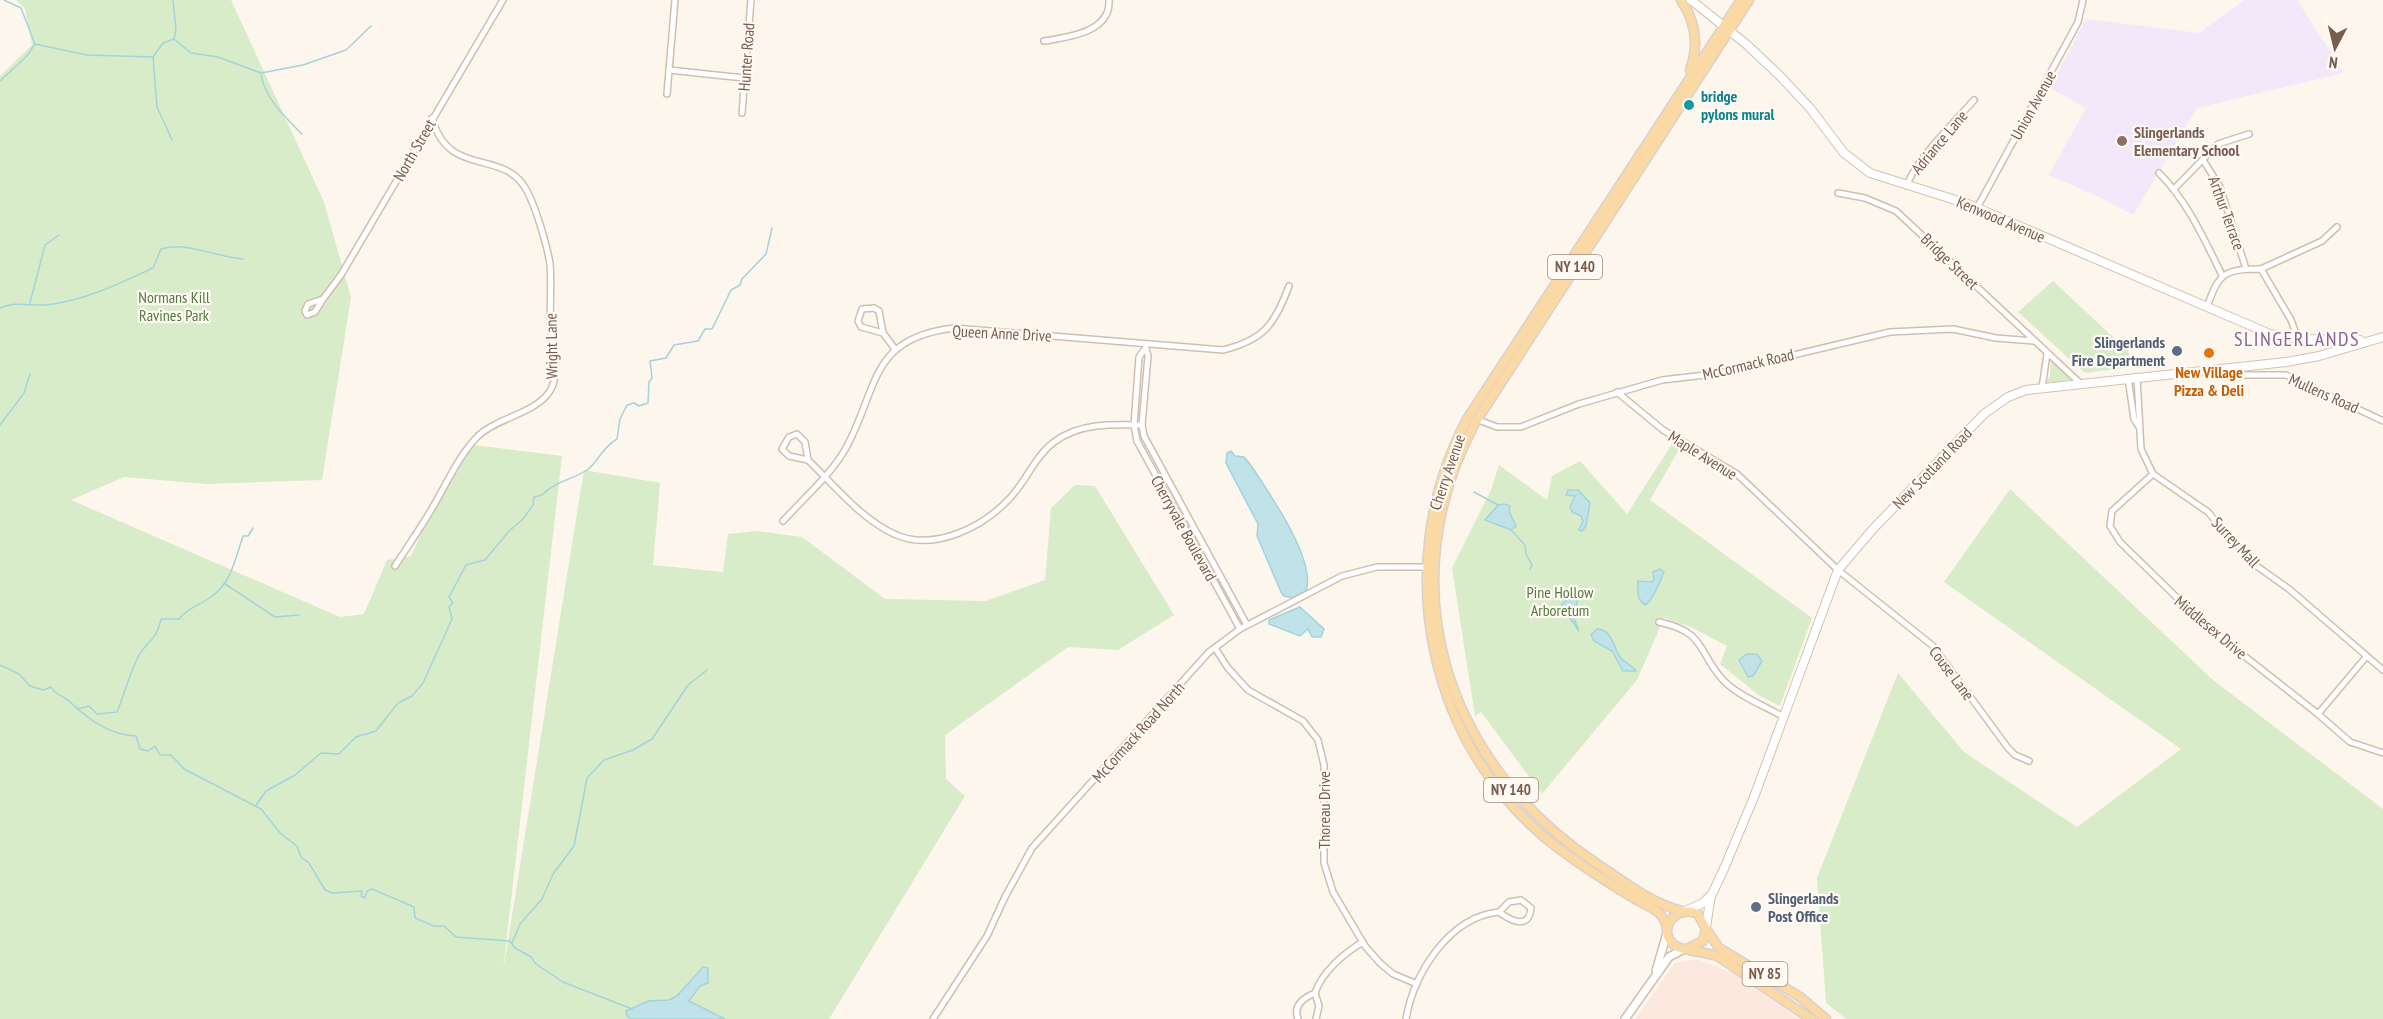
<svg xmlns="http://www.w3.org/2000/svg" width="2383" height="1019" viewBox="0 0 2383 1019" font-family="'PT Sans Narrow',sans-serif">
	<rect width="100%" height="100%" fill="#fdf6ec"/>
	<polygon fill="#fde8e0" points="1697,959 1733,973 1799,1019 1635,1019 1675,963"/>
	<polygon fill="#f3e8fa" points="2244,0 2297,0 2344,73 2197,108 2133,215 2097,196 2049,175 2086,108 2050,88 2086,19 2199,33"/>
	<g fill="#d8ecc9">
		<polygon points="16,0 231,0 324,202 351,297 322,480 207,484 124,477 71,500 340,617 364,614 387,560 411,556 430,514 473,445 562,456 503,971 584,470 660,483 653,565 723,572 728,534 756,531 802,537 885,599 986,601 1045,580 1051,508 1075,485 1095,486 1174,615 1118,650 1068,647 945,735 946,779 965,796 829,1019 0,1019 0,76 32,45 25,9"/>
		<polygon points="2053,281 2128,351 2132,367 2085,373 2018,312"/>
		<polygon points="2051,360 2072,380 2046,383 2050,376"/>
		<polygon points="1674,441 1681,446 1650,500 1812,618 1780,706 1760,696 1720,664 1727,646 1693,628 1664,618 1637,680 1542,794 1481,712 1475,716 1452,568 1491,490 1499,465 1547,500 1552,476 1580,461 1627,514"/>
		<polygon points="2010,489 2213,680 2383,809 2383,1019 1846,1019 1826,1003 1817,878 1898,673 1964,752 2077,827 2181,749 1944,582"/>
	</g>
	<g fill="#bfe3e8" stroke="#a5d3da" stroke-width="1.5">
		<path d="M1231 451 1235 456 1244 457 1250 464C1267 490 1317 560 1306 591L1292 598 1284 596 1281 592 1257 536 1258 524 1226 463 1227 453Z"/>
		<polygon points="1568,490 1578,490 1590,503 1586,526 1582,531 1579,530 1583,521 1581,516 1572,512 1570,507 1575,496 1566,495"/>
		<polygon points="1504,504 1510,506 1509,511 1516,526 1511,530 1485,520 1498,505"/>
		<path d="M1660 569 1664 572C1660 581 1653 601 1645 605 1636 599 1638 590 1638 581L1652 582 1654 580 1653 572Z"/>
		<polygon points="1576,591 1579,592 1574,618 1579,631 1561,605"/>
		<polygon points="1300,607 1324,629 1321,637 1312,637 1308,629 1300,636 1269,624 1269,620"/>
		<path d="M1597 629C1613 629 1613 649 1621 658 1626 664 1633 665 1636 671H1623L1612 651 1594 641 1591 635Z"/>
		<polygon points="1747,654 1757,654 1762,661 1753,676 1748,677 1739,660"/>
		<polygon points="703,967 708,968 708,983 700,986 689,1001 725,1019 631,1019 627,1016 626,1011 648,1001 669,1000 677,996"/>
	</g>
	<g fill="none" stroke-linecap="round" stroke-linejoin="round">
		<g stroke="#a5d3da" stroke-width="1.5">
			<polyline points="174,39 191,53 218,57 261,73 303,65 346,50 371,26"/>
			<polyline points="35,44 87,55 153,57 163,43 174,39 176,30 173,0"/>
			<polyline points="153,57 157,107 172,140"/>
			<path d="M261 74C265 99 285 117 302 134"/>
			<polyline points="0,81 26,57 35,44 21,8 4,0"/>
			<polyline points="30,303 45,245 59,235"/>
			<path d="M0 308C15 301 30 306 46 305 84 301 118 284 153 268L161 249C188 241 215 257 243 259"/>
			<polyline points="0,425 24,393 30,374"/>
			<polyline points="1474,492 1498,505"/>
			<polyline points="1511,530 1525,545 1526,554 1532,565 1530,569"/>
			<polyline points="225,584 275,617 299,615"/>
			<path d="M0 665 19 674 30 686 43 690 51 687C55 695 62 695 69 701 88 719 109 735 136 736L140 749 148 751 155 746 160 755H171L184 769 261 809 281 834 297 846 301 857 309 863 325 890 333 893 362 891 361 896 365 898 367 891 372 889 414 907 415 918 434 926H444L456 937 510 941 515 948 531 957 536 964 563 982 632 1009"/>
			<path d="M77 709 89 706 97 714 117 712C124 695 129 676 137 659 146 640 156 643 161 619H179C187 608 200 605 211 597 231 583 235 560 243 536H248L253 528"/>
			<path d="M256 805 266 791 295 775 321 753 339 754 356 737 376 731 398 703 412 696 423 683 452 619 449 607 453 603 449 597 466 565 485 560 509 531 523 519 533 505 534 497 542 495C555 481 572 480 587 470 598 463 600 449 617 439L620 419 627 405 634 403 639 406 648 403 649 382 652 378 650 361 666 358 674 345 698 341 705 329H712L731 290 740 285 742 279 766 254 772 228"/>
			<polyline points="512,943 520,924 542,899 553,874 574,846 587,778 604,760 633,750 652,739 688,685 707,670"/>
		</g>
		<defs>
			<g id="minor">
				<path d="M1044 41C1069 37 1111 32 1109 0"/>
				<polyline points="669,70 744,78"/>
				<polyline points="667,94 675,0"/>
				<polyline points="742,113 751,0"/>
				<polyline points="2203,160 2220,187 2246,269"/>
				<path d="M2159 173C2188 202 2204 239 2222 275"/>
				<path d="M1907 186C1914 161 1956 121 1974 100"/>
				<polyline points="2174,189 2218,144 2249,134"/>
				<polyline points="1838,193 1865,198 1896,211 2081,384"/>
				<polyline points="1977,208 2078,22 2083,0"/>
				<polyline points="2261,269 2322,241 2337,227"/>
				<polyline points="323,299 341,275 503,0"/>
				<polygon points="323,299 315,312 307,315 305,311 308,304"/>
				<path d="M2207 307C2219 273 2224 269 2261 269L2291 320 2298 339"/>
				<polyline points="883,333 879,311 874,308 862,309 858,321 861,327 883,333 895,349"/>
				<polyline points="1145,344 1148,356 1142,425 1144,436 1247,625"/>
				<polyline points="1144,350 1139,357 1134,425 1137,441 1240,629"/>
				<polyline points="2230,367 2236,374 2241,375 2286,375 2383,421"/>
				<polyline points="2137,377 2141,449 2153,474 2208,512 2251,562 2289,589 2383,670"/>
				<polyline points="2128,378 2134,419 2139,427"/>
				<polyline points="2042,388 2047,354"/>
				<polyline points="1617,392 1663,430 1737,474 1838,570 1933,646 2008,748 2015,755 2029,761"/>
				<polyline points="1476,419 1497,427 1521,427 1579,404 1662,380 1714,374 1890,332 1953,329 1996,338 2034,341"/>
				<polygon points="797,434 805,442 808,460 789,456 782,449 789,437"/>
				<path d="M808 460C834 485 860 518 894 534 933 552 982 528 1009 499 1026 482 1034 457 1054 442 1079 423 1112 424 1142 425"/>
				<polyline points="2153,474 2112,511 2110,526 2120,542 2205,625 2318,714 2350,742 2383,753"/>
				<path d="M783 521C804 498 830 476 846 448 879 387 869 338 954 328L1223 350C1264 340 1275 324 1289 286"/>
				<path d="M395 566C408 546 422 526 434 505 447 483 459 455 478 436 498 417 535 414 550 391 561 373 552 347 551 328 549 307 552 285 550 264 547 245 536 208 527 191 504 147 449 180 432 118"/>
				<path d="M1659 622C1706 632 1697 651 1723 680 1738 696 1765 706 1784 717"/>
				<polyline points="1215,648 1228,668 1248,690 1303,721 1318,740 1324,765 1324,863 1333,892 1365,946 1380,963 1393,974 1417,984"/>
				<polyline points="2318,714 2366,657"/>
				<path d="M1521 900 1531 908C1529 930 1511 921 1499 912L1509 902Z"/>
				<path d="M1315 993C1322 972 1344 953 1363 942"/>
				<polyline points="933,1019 987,936 1005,897 1032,848 1209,652 1240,629 1342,576 1377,567 1430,567"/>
				<path d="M1298 1019C1293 1006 1303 998 1315 993L1319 1006 1316 1019"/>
				<path d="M1406 1019C1414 973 1449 917 1499 912"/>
			</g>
			<g id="tertiary">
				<polyline points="1656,971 1667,933"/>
				<polyline points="1625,1019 1669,957 1684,949"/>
			</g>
			<g id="secondary">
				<polyline points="1691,0 1746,44 1778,74 1810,108 1844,153 1870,173 1968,204 2270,334 2298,339 2360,340"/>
				<polyline points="1685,911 1703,903 1712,894 1723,871 1754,797 1838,570 1873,529 1984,414 2008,397 2026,390 2286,362 2319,356 2383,337"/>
				<polyline points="1706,927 1711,895"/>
			</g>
			<g id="primary">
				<path d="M1681 0C1696 22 1699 45 1690 70"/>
				<path d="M1682 911C1650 903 1623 881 1596 863 1445 763 1388 586 1475 423L1749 0"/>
				<path d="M1667 927C1665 922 1663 916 1658 912 1650 906 1639 902 1630 896 1607 882 1584 867 1562 851 1427 752 1389 565 1467 419L1741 0"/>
				<polyline points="1706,929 1719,948 1800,997 1826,1019"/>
				<path d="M1687 949 1703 941 1706 929 1698 914C1678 904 1656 927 1673 944 1682 952 1706 951 1719 957L1811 1019"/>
			</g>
		</defs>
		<use href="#minor" stroke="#d1beb0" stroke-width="8"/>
		<use href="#tertiary" stroke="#d1beb0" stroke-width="10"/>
		<use href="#secondary" stroke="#d6c0b0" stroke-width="10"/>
		<use href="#primary" stroke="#dad1cd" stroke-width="11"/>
		<use href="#minor" stroke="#fff" stroke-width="5"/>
		<use href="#tertiary" stroke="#fff" stroke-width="7"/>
		<use href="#secondary" stroke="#fff" stroke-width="8"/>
		<use href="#primary" stroke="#fbd9a5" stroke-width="8"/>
	</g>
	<circle fill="#0f9aa8" stroke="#fffaf3" stroke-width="2" cx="1689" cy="105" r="6"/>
	<circle fill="#8d6e63" stroke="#fffaf3" stroke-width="2" cx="2122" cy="141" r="6"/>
	<g fill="#5c6f8a" stroke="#fffaf3" stroke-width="2">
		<circle cx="2177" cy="351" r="6"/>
		<circle cx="1756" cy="907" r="6"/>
	</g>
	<circle fill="#e8710a" stroke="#fffaf3" stroke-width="2" cx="2209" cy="353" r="6"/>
	<g text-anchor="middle" stroke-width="4.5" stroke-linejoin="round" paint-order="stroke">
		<g fill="#fffaf3" stroke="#a28b7f" stroke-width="1.5">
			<rect x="1548" y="255" width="54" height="24" rx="4.5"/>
			<rect x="1484" y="778" width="54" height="24" rx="4.5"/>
			<rect x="1742.5" y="962" width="45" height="24" rx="4.5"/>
		</g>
		<g font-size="15" font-weight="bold" fill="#7a5c4d">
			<text x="1575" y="272">NY 140</text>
			<text x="1511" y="795">NY 140</text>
			<text x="1765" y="979">NY 85</text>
		</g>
		<g font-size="16" fill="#7a5c4d" stroke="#fffaf3">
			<text transform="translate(746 57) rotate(-86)" y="6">Hunter Road</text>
			<text transform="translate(2033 105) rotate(-61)" y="6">Union Avenue</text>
			<text transform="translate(1939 142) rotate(-50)" y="6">Adriance Lane</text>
			<text transform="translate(414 150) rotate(-60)" y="6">North Street</text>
			<text transform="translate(2227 213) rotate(70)" y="6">Arthur Terrace</text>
			<text transform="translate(2001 219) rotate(23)" y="6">Kenwood Avenue</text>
			<text transform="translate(1950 261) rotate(44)" y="6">Bridge Street</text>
			<text transform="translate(1002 333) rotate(3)" y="6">Queen Anne Drive</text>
			<text transform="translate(551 346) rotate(-91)" y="6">Wright Lane</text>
			<text transform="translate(1748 364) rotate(-13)" y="6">McCormack Road</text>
			<text transform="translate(2324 393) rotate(24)" y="6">Mullens Road</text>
			<text transform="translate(1703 455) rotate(32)" y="6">Maple Avenue</text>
			<text transform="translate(1932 468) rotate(-46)" y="6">New Scotland Road</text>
			<text transform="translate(1447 472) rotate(-71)" y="6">Cherry Avenue</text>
			<text transform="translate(1184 528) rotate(61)" y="6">Cherryvale Boulevard</text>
			<text transform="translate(2236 542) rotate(47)" y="6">Surrey Mall</text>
			<text transform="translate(2211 627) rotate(40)" y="6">Middlesex Drive</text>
			<text transform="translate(1952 673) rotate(53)" y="6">Couse Lane</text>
			<text transform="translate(1138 732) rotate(-48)" y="6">McCormack Road North</text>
			<text transform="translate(1324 810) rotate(-90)" y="6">Thoreau Drive</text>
		</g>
		<g font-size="16" font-weight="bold" fill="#0d838f" stroke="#fffaf3" text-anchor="start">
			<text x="1701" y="102">bridge<tspan x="1701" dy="18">pylons mural</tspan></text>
		</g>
		<g font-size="16" font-weight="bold" fill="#785e54" stroke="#fffaf3" text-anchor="start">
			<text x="2134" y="138">Slingerlands<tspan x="2134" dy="18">Elementary School</tspan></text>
		</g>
		<g font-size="16" fill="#537a41" stroke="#fffaf3">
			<text x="174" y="303">Normans Kill<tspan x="174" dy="18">Ravines Park</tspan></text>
			<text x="1560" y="598">Pine Hollow<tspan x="1560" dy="18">Arboretum</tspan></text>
		</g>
		<g font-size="16" font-weight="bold" fill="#4e5e75" stroke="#fffaf3" text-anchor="end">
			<text x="2165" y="348">Slingerlands<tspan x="2165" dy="18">Fire Department</tspan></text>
			<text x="1768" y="904" text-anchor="start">Slingerlands<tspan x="1768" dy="18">Post Office</tspan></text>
		</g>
		<g font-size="16" font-weight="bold" fill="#c56008" stroke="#fffaf3">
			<text x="2209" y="378">New Village<tspan x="2209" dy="18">Pizza &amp; Deli</tspan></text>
		</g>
		<g font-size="20" letter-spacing="1.5" fill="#846695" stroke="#fffaf3">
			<text x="2297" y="346">SLINGERLANDS</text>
		</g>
	</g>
	<g transform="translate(2335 48) rotate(187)" stroke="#fffaf3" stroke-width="4.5" paint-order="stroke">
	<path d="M0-4.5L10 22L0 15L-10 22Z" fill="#7a5c4d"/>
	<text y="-9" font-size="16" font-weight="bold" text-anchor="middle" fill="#7a5c4d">N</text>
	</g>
</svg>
